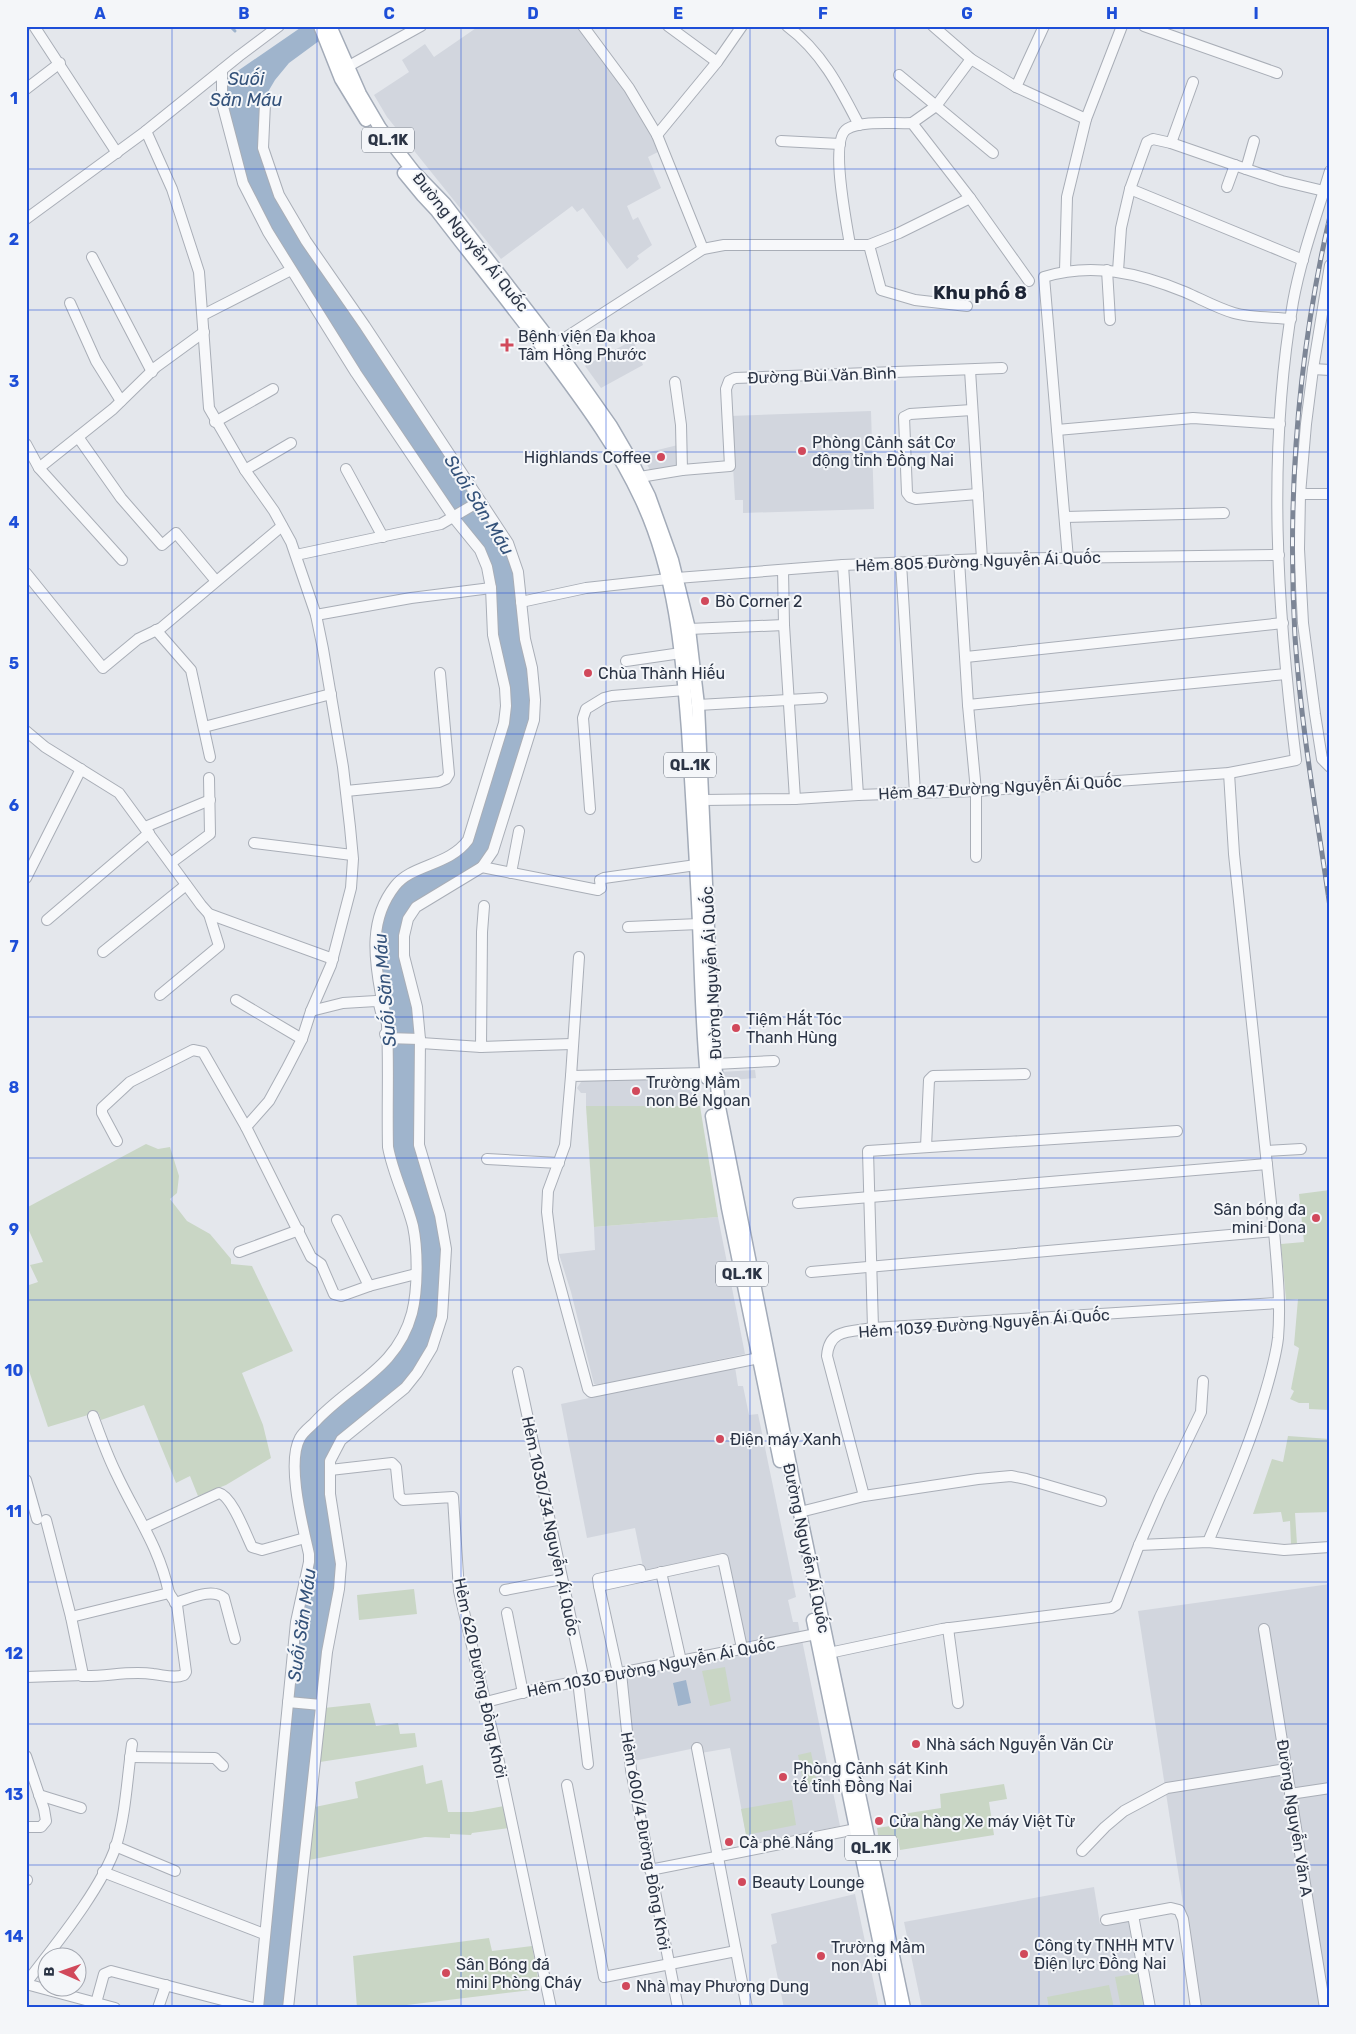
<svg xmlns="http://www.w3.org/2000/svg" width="1356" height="2034" viewBox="0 0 1356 2034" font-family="Rubik,sans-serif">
	<rect width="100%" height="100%" fill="#e4e7ec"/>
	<g fill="#d2d6de">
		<polygon points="479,26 579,26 627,91 660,151 648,157 661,188 627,206 633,220 638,217 652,245 637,256 639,259 627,269 583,208 577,212 572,206 501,259 387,117 374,95 409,72 402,60 425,44 434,57"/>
		<polygon points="633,340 643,365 601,388 585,366"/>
		<polygon points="871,411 874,509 743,513 743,500 735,500 730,416"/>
		<polygon points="678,445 678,467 650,470 641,454"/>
		<polygon points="755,1070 756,1078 719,1081 719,1072"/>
		<polygon points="692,1078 693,1106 586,1106 586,1093 581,1093 577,1088 583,1079"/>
		<polygon points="718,1217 745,1354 600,1385 594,1384 571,1292 559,1254 595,1250 594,1227"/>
		<polygon points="735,1367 738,1386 743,1386 749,1415 758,1414 796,1597 788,1600 793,1622 798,1622 800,1634 744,1645 725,1555 644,1572 635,1528 587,1538 561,1404"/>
		<polygon points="1330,1584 1330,2008 1199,2008 1138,1611"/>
		<polygon points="802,1640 840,1826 748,1844 730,1748 701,1753 700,1747 634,1761 625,1677"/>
		<polygon points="1094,1887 1100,1924 1130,1918 1146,2008 922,2008 904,1922"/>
		<polygon points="855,1894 879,2008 784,2008 771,1945 777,1943 771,1914"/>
	</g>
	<g fill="#c9d6c5">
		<polygon points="586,1106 700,1106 718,1217 594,1227"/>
		<polygon points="146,1144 158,1149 170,1147 179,1176 177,1193 170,1199 187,1221 210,1234 231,1259 231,1264 252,1266 293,1351 242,1373 263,1425 271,1458 226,1485 198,1496 190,1476 176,1483 144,1405 101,1420 98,1412 48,1427 26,1362 26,1286 38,1282 30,1265 43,1262 26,1224 26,1208"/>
		<polygon points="1330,1190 1330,1410 1309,1409 1309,1403 1299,1403 1290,1399 1294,1391 1291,1389 1299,1348 1294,1345 1298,1299 1286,1300 1281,1244 1304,1242 1299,1194"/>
		<polygon points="1288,1436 1330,1439 1330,1512 1295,1513 1297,1544 1291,1544 1290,1521 1283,1522 1281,1512 1253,1514 1272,1459 1283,1462"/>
		<polygon points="414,1589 417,1614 359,1620 357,1595"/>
		<polygon points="725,1667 731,1701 710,1706 702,1671"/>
		<polygon points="370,1703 376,1726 398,1723 400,1734 415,1733 417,1747 320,1762 324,1708"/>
		<polygon points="811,1752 817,1783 804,1786 798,1755"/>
		<polygon points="423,1765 426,1784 442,1780 448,1812 472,1812 504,1806 509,1828 472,1833 471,1835 450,1834 450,1838 425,1837 309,1860 315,1807 358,1798 355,1782"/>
		<polygon points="1004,1784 1007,1799 989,1802 994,1835 900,1850 898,1838 879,1841 877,1828 897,1825 896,1815 941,1808 940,1794"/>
		<polygon points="792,1800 796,1825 746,1835 741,1809"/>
		<polygon points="489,1938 492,1951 532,1946 540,1989 382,2008 357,2008 353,1956"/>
		<polygon points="1140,1973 1146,2008 1121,2008 1115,1977"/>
		<polygon points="1109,1985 1114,2008 1049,2008 1047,1997"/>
	</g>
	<g fill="#9fb4cc">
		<polygon points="303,26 338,27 289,63 275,80 262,102 260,149 327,276 505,544 515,573 532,700 530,719 490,849 479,865 405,918 417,1035 415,1130 436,1215 443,1248 439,1316 429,1347 415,1371 326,1459 338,1564 285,2008 261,2008 299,1625 312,1564 300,1499 297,1464 302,1440 325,1416 392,1360 420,1275 394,1161 378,958 379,925 388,901 408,879 464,852 508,721 497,635 494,588 459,519 357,370 271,230 246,182 226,103 226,79"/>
		<polygon points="686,1680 691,1703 678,1706 673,1683"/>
	</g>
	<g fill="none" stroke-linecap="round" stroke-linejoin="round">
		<polyline stroke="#9fb4cc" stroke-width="3" points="230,26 235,31"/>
		<defs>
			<g id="minor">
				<polyline points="34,26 117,153"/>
				<polyline points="583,26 629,88 657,135 703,249"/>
				<polyline points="668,26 717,62"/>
				<path d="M787 26C822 52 840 88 859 125"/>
				<polyline points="933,26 971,59 1016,87 1086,119"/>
				<polyline points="1144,26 1277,73"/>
				<polyline points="347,67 421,26"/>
				<path d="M222 70V103L243 183 268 232 356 373 454 518 480 550 487 567 491 588 493 635 505 688 506 706 504 723 468 840C449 866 412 864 395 886 369 919 374 957 381 995 383 1005 386 1015 387 1025 389 1065 387 1106 388 1147 393 1174 406 1199 413 1226 418 1250 418 1289 412 1313 397 1369 351 1383 315 1422 310 1427 303 1432 300 1438 286 1463 303 1527 309 1554V1562L296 1622 258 2008"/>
				<polyline points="899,75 993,153"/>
				<polyline points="1016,87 1044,26"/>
				<polyline points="26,89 60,63"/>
				<polyline points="265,103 263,148 279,195 306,241 365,326 508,543 518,572 525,639 532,668 535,700 534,720 493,851 482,867 416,907 408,919 404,936 404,956 417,1007 420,1039 419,1145 440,1215 446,1249 442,1317 432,1348 417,1373 405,1388 341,1440 330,1461 330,1494 341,1564 339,1589 327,1652 288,2008"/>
				<polyline points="912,123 936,106 971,59"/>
				<polyline points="146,131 172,189 199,272 209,408 245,470 274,511 291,542 316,615 323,649 343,767 350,827 353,859 351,888 331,965 311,1011 302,1039 286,1070 269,1101 246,1127"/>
				<polyline points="657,135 717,62 742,26"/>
				<polyline points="781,141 840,144"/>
				<polyline points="1171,143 1246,169 1254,141"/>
				<polyline points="1246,169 1282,181 1324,191"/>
				<polyline points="1227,187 1235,165"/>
				<polyline points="1130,189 1303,260"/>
				<polyline points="26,219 146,131 239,56 279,26"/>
				<path d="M850 245C847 225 829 140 847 129 861 120 896 124 912 123L970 198 1029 281"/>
				<polyline points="869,245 881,290 915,300 967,306"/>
				<polyline points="92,257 152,372"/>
				<polyline points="1330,265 1313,369 1306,424 1300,494 1299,549 1303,623 1315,714 1322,759 1330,767"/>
				<polyline points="1107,270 1110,320"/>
				<polyline points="1065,271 1067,197 1086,119 1122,26"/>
				<polyline points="1118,271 1121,228 1130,189 1147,142 1153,139 1171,143 1193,82"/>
				<polyline points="70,303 96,361 121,401"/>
				<polyline points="203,315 291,270"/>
				<polyline points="554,345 703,249 724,245 869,245 899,233 970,198"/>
				<polyline points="1313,369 1330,370"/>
				<polyline points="970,370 982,559"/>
				<polyline points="675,382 681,425 682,470"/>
				<polyline points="972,410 910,414 904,417 907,493 910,497 916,499 978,494"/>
				<polyline points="215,422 273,389"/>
				<polyline points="1057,430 1193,418 1280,424"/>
				<polyline points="78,437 121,498 162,545 176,533 216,581"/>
				<polyline points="26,444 39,468 122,560"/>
				<polyline points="39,468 113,409 156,367 204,332"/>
				<polyline points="346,469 383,537"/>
				<polyline points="245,470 291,443"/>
				<polyline points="640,477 682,470 730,466 726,389 729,381 735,378 1002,368"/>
				<polyline points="1300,494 1330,494"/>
				<polyline points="1065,517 1224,513"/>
				<polyline points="296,555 441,524 480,501"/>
				<path d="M1068 559 1044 277C1092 262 1139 273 1185 292 1201 299 1217 308 1234 313 1251 318 1273 317 1291 319"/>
				<polyline points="959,560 968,705 976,791 976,857"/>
				<polyline points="901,563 915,793"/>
				<polyline points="843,565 858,795"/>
				<polyline points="783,570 784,625 795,799"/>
				<polyline points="26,573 103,668 138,639 161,628 282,526"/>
				<polyline points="677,578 843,565 982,559 1279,555"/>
				<polyline points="521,602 586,588 668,579"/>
				<polyline points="316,615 411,598 491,588"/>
				<polyline points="689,629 784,625"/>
				<polyline points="156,630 191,670 210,757"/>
				<polyline points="966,657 1283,623"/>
				<polyline points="626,661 681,653"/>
				<polyline points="698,705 822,698"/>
				<polyline points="968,705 1286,674"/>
				<polyline points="204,727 331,694"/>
				<polyline points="26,731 45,747 119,793 201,905 209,914 333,959"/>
				<polyline points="346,791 439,782 446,779 449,774 440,673"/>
				<path d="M703 800 795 799 858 795 976 791 1229 773 1296 760C1277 609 1267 453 1293 302 1301 258 1317 214 1330 171"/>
				<polyline points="590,809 583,718 586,709 604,698 612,696 685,690"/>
				<polyline points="145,827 210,800"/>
				<polyline points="254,843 352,855"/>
				<polyline points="171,863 210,834 209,778"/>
				<polyline points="482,867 598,890 601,888 600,880 604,878 696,865"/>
				<polyline points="511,873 519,831"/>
				<polyline points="26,878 81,769"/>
				<polyline points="47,920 149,833"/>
				<polyline points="628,927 699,924"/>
				<polyline points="103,952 186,885"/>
				<polyline points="160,995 219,946 209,914"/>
				<polyline points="236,1000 302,1039"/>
				<polyline points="311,1011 343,1003 376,1001 379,1004 381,1012"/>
				<polyline points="385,1034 387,1038 420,1039"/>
				<polyline points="421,1043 481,1047 572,1044"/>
				<polyline points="481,1047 482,932 484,906"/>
				<polyline points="715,1064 774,1061"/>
				<polyline points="707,1073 571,1076 565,1145 548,1191 547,1212 553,1260 588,1389 591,1392 759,1358"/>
				<polyline points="571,1076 579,957"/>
				<polyline points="117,1141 102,1113 102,1108 130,1082 193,1050 203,1052 246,1127 311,1257 321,1264 334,1294 341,1296 369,1286 416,1274"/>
				<polyline points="926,1147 929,1080 933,1076 1025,1074"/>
				<polyline points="1266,1151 1301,1149"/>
				<polyline points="487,1159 559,1163"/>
				<polyline points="798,1203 1267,1164"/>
				<polyline points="337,1220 369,1286"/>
				<polyline points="239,1252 299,1230"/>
				<polyline points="811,1272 1274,1231"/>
				<polyline points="873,1328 868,1151 1177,1131"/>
				<polyline points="518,1372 584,1680"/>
				<polyline points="330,1470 392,1463 396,1467 399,1496 403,1500 453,1497 459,1591 495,1743 551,2008"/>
				<polyline points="26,1480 37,1519"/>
				<polyline points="864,1496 978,1479 1011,1476 1026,1479 1101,1501"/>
				<path d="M800 1512 864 1496 827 1356C829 1328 851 1332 873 1328L1278 1303"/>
				<path d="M145 1527 219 1493C232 1496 246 1535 252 1547L262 1550 305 1538"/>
				<path d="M1208 1542C1229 1492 1251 1442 1266 1390 1271 1373 1276 1355 1278 1338 1281 1303 1277 1266 1274 1231L1234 854 1229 773"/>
				<polyline points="1139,1545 1208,1542 1284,1550 1330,1547"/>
				<polyline points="661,1572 681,1661"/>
				<polyline points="599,1586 598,1579 640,1570 641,1577"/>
				<polyline points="505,1590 562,1579"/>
				<path d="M175 1603C189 1599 212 1587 224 1598L235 1639"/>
				<polyline points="507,1613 523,1693"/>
				<path d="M71 1617 169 1593C159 1546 136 1516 116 1473 107 1455 100 1435 93 1416"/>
				<polyline points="948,1628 958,1703"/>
				<polyline points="1264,1629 1325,2008"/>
				<polyline points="829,1653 942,1629 1111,1608 1116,1605 1139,1545 1160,1497 1201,1412 1203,1381"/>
				<polyline points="618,1673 599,1586 723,1559 742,1648"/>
				<polyline points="621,1673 631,1770 678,2008"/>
				<path d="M82 1676C106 1677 130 1670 153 1674 164 1675 174 1679 184 1675L186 1672 177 1605 169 1593"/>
				<polyline points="26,1677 83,1675 71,1617 46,1520"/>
				<polyline points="578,1681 588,1764"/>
				<polyline points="288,1702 321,1705"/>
				<polyline points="486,1702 529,1691 816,1634"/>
				<polyline points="697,1748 747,2008"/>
				<polyline points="26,1756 44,1809 46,1821 41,1827 26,1827"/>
				<polyline points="130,1757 215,1758 223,1766"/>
				<polyline points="567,1785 604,1977 736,1951"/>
				<polyline points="1290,1794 1330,1788"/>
				<polyline points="39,1795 81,1808"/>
				<polyline points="115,1846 175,1871"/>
				<polyline points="1082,1851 1105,1827 1124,1811 1167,1788 1286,1769"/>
				<polyline points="650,1870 856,1829"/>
				<polyline points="103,1872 264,1934"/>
				<polyline points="26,1880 27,1880"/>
				<polyline points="1133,1915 1150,2008"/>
				<polyline points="1106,1920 1171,1908 1179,1910 1183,1919 1196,2008"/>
				<path d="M26 1983C55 1945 101 1890 116 1846 126 1813 127 1778 132 1744"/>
				<polyline points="26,1984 115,2008"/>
				<polyline points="96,2003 104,1974 111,1971 253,2008"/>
				<polyline points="158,2008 166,1985"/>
			</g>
			<g id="major">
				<polyline points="320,26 341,79 366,120"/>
				<polyline points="330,26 360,94 380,128 414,172 445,204 554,345 611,426 632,462 649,496 672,560 689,629 698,705 713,1040 719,1107 793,1480 904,2008"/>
				<path d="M404 173 423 196 437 211C476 262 517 312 555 364 587 407 619 451 641 499 675 571 682 652 688 730 692 794 696 858 699 923 701 975 702 1027 707 1078"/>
				<polyline points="712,1116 728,1208 780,1461"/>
				<polyline points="813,1620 893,2008"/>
			</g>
		</defs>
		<use href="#minor" stroke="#a9aeb7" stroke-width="12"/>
		<use href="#major" stroke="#a3abb8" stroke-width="15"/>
		<use href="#minor" stroke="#f7f8fa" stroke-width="10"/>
		<use href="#major" stroke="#fff" stroke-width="12"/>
		<defs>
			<path id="rail" d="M1330 216C1298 354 1287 495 1295 637 1301 727 1317 817 1330 907"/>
		</defs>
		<use href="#rail" stroke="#7d8696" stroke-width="5"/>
		<use href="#rail" stroke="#f4f6f9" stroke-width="3" stroke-dasharray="9" stroke-linecap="butt"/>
	</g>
	<path fill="none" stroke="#1d4ed8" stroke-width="1" stroke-opacity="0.55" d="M172 26V2008M317 26V2008M461 26V2008M606 26V2008M750 26V2008M895 26V2008M1039 26V2008M1184 26V2008M26 169H1330M26 310H1330M26 452H1330M26 593H1330M26 734H1330M26 876H1330M26 1017H1330M26 1158H1330M26 1300H1330M26 1441H1330M26 1582H1330M26 1724H1330M26 1865H1330"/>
	<g fill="#d1495b" stroke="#f4f6f9" stroke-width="2">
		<path d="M504.5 337.5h5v5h5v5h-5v5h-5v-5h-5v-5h5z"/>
		<circle cx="802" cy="451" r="5"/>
		<circle cx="661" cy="457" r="5"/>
		<circle cx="705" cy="601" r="5"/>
		<circle cx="588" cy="673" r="5"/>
		<circle cx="736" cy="1028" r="5"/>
		<circle cx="636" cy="1091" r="5"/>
		<circle cx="1316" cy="1218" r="5"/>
		<circle cx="720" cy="1439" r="5"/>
		<circle cx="916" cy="1744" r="5"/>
		<circle cx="783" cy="1777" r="5"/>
		<circle cx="879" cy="1821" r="5"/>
		<circle cx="729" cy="1842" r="5"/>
		<circle cx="742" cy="1882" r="5"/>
		<circle cx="1024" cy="1954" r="5"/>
		<circle cx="821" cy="1956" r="5"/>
		<circle cx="446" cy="1973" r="5"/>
		<circle cx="626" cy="1986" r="5"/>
	</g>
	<g text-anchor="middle" stroke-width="4" stroke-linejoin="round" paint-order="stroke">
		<g fill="#f4f6f9" stroke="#676e7b" stroke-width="1">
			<rect x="362" y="127.5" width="52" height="25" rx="4"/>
			<rect x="664" y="752.5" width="52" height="25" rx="4"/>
			<rect x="716" y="1261.5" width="52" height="25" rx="4"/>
			<rect x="845" y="1835.5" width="52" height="25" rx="4"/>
		</g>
		<g font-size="15" font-weight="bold" fill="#2b3445">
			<text x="388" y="145">QL.1K</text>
			<text x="690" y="770">QL.1K</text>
			<text x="742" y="1279">QL.1K</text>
			<text x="871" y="1853">QL.1K</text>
		</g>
		<g font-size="16" fill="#2b3445" stroke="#f4f6f9">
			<text transform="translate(471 242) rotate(51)" y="6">Đường Nguyễn Ái Quốc</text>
			<text transform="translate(822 375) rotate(-2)" y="6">Đường Bùi Văn Bình</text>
			<text transform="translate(978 561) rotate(-2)" y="6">Hẻm 805 Đường Nguyễn Ái Quốc</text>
			<text transform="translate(1000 787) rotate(-3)" y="6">Hẻm 847 Đường Nguyễn Ái Quốc</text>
			<text transform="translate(711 973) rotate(-93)" y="6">Đường Nguyễn Ái Quốc</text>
			<text transform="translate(984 1323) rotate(-4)" y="6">Hẻm 1039 Đường Nguyễn Ái Quốc</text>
			<text transform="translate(551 1526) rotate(78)" y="6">Hẻm 1030/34 Nguyễn Ái Quốc</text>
			<text transform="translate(807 1548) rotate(78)" y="6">Đường Nguyễn Ái Quốc</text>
			<text transform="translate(651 1667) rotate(-11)" y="6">Hẻm 1030 Đường Nguyễn Ái Quốc</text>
			<text transform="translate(481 1678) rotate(78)" y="6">Hẻm 620 Đường Đồng Khởi</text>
			<text transform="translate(1295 1818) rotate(81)" y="6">Đường Nguyễn Văn A</text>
			<text transform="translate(646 1841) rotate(80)" y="6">Hẻm 600/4 Đường Đồng Khởi</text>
		</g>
		<g font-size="16" fill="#2b3445" stroke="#f4f6f9" text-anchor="start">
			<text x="518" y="342">Bệnh viện Đa khoa<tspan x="518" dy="18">Tâm Hồng Phước</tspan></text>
			<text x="812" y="448">Phòng Cảnh sát Cơ<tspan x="812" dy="18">động tỉnh Đồng Nai</tspan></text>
			<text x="651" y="463" text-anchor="end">Highlands Coffee</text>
			<text x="715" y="607">Bò Corner 2</text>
			<text x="598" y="679">Chùa Thành Hiếu</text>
			<text x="746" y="1025">Tiệm Hắt Tóc<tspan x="746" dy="18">Thanh Hùng</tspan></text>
			<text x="646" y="1088">Trường Mầm<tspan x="646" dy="18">non Bé Ngoan</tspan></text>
			<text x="1306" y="1215" text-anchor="end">Sân bóng đa<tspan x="1306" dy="18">mini Dona</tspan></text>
			<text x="730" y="1445">Điện máy Xanh</text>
			<text x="926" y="1750">Nhà sách Nguyễn Văn Cừ</text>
			<text x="793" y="1774">Phòng Cảnh sát Kinh<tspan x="793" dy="18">tế tỉnh Đồng Nai</tspan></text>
			<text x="889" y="1827">Cửa hàng Xe máy Việt Từ</text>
			<text x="739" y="1848">Cà phê Nắng</text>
			<text x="752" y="1888">Beauty Lounge</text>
			<text x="1034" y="1951">Công ty TNHH MTV<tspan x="1034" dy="18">Điện lực Đồng Nai</tspan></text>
			<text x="831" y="1953">Trường Mầm<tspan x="831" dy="18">non Abi</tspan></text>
			<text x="456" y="1970">Sân Bóng đá<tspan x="456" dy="18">mini Phòng Cháy</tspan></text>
			<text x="636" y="1992">Nhà may Phương Dung</text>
		</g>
		<g font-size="18" font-style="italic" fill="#34527a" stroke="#f4f6f9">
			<text x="246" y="85">Suối<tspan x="246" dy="21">Săn Máu</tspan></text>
			<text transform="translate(479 505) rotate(58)" y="6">Suối Săn Máu</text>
			<text transform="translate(385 990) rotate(-95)" y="6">Suối Săn Máu</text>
			<text transform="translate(302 1625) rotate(-82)" y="6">Suối Săn Máu</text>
		</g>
		<g font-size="19" font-weight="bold" fill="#1d2536" stroke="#f4f6f9">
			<text x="980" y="299">Khu phố 8</text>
		</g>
	</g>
	<rect width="1356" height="2034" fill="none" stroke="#f4f6f9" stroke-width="55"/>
	<g transform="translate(62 1972) rotate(272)"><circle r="24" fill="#f4f6f9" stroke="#a4a8b1"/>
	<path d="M0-4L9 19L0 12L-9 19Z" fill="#d1495b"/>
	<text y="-8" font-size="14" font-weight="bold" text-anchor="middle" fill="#2b3445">B</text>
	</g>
	<rect x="28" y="28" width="1300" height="1978" fill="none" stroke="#1d4ed8" stroke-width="2"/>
	<g font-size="16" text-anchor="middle" font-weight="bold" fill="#1d4ed8">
		<text x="100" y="19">A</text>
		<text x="244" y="19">B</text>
		<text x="389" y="19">C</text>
		<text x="533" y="19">D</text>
		<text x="678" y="19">E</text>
		<text x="823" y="19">F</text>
		<text x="967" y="19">G</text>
		<text x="1112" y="19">H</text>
		<text x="1256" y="19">I</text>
		<text x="14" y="104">1</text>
		<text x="14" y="245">2</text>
		<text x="14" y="387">3</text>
		<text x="14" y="528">4</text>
		<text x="14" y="669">5</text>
		<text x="14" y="811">6</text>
		<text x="14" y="952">7</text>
		<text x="14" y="1093">8</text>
		<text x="14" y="1235">9</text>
		<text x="14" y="1376">10</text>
		<text x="14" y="1517">11</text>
		<text x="14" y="1659">12</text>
		<text x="14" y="1800">13</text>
		<text x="14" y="1942">14</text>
	</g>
</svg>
